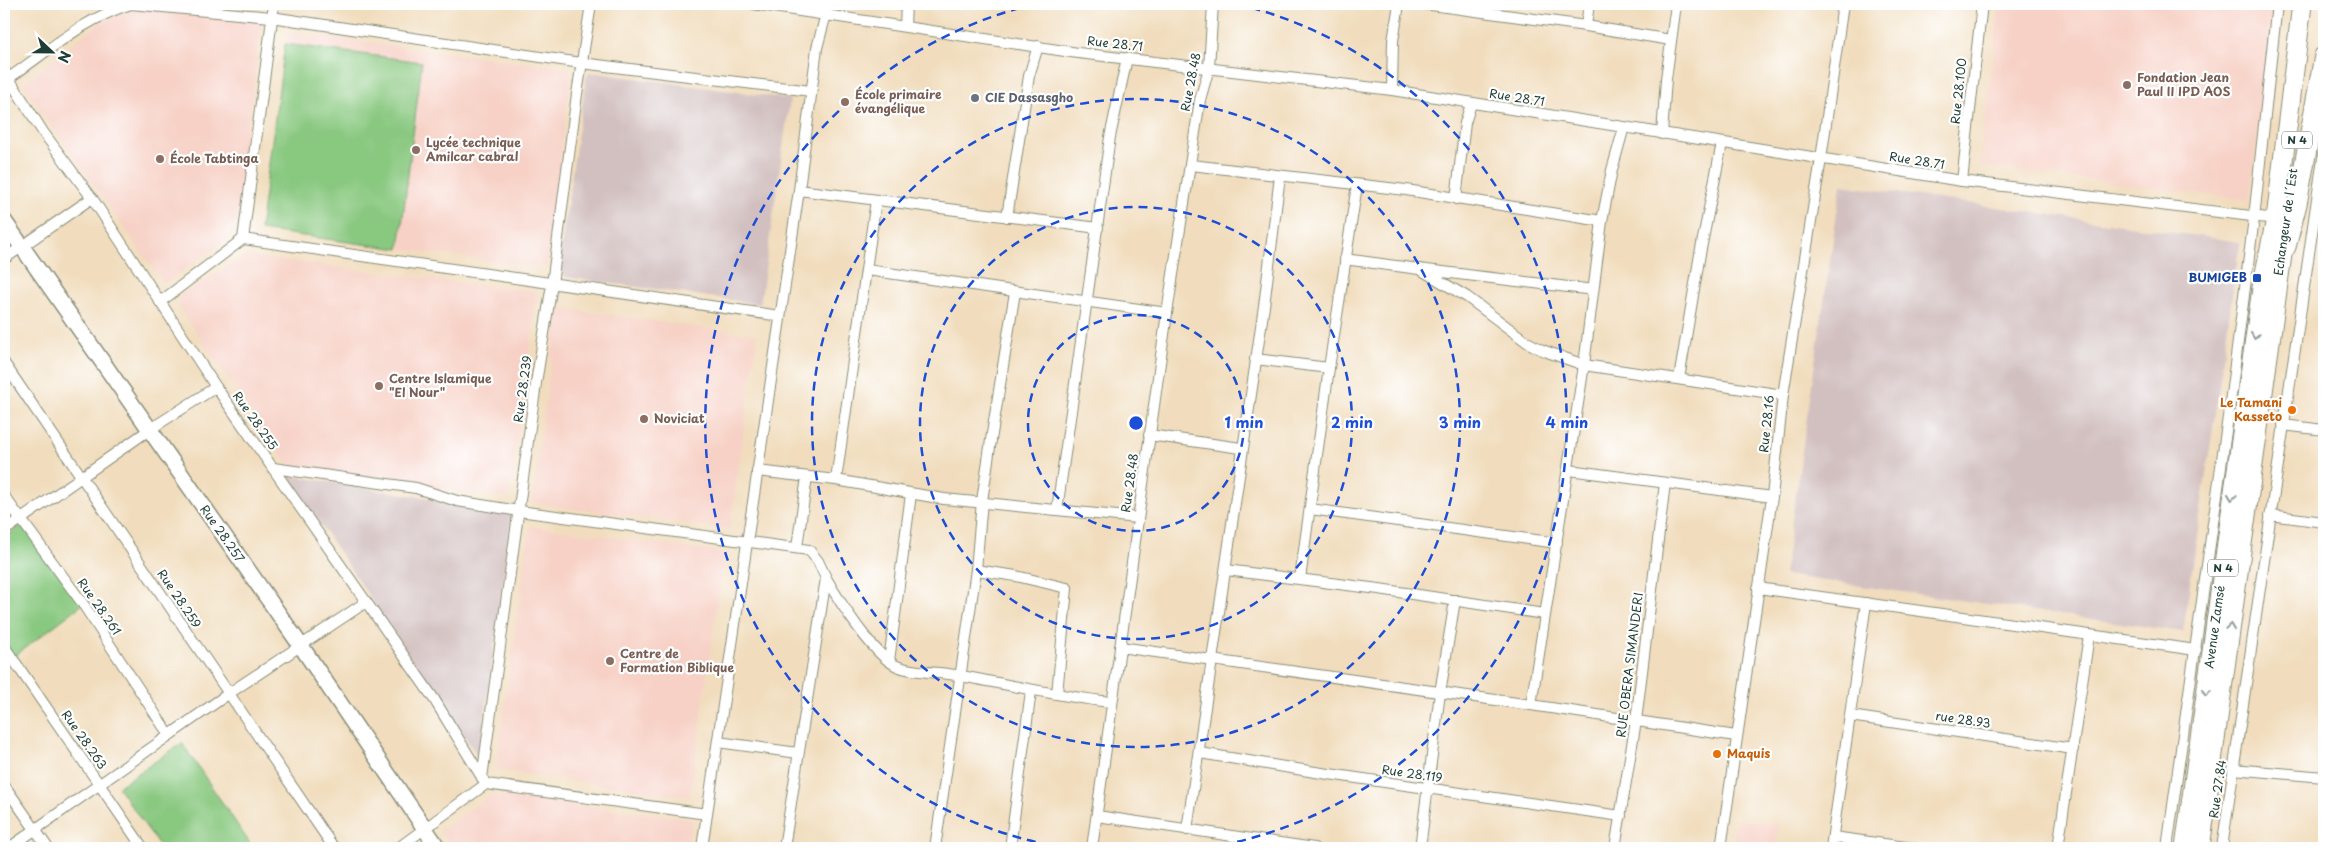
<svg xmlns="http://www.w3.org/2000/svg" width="2328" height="852" viewBox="0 0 2328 852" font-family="'Playpen Sans',sans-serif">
	<rect width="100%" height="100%" fill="#fff"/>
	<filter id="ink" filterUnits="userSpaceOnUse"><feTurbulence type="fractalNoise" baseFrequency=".02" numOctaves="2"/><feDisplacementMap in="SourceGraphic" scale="10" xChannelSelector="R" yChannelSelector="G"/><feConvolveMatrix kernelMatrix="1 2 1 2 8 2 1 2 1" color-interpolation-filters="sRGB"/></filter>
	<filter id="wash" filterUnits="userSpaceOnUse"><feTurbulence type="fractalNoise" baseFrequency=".0096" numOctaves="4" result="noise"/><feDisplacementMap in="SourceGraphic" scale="20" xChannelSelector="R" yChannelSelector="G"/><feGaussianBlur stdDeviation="1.12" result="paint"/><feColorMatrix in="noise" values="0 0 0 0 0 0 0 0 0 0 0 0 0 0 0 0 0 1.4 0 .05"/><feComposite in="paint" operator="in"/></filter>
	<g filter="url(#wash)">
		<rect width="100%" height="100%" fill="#f1ddbd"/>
		<g fill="#f7d1c6">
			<polygon points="2000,4 2274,4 2249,200 1979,166"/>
			<polygon points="145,9 262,22 235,234 164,284 22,84 101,22 124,13"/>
			<polygon points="287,32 572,69 546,268 260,230"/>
			<polygon points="246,256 538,292 509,498 288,465 178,306 180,295"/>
			<polygon points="558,308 757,335 730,529 532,503"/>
			<polygon points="530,526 724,553 690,797 496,770"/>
			<polygon points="491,795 692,819 688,848 452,848 440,831"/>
			<polygon points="1736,819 1779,825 1776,848 1732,846"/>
		</g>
		<g fill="#d2bfbf">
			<polygon points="589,72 790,99 760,304 566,277 558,269 586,79"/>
			<polygon points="1841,185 2240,242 2183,632 1784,575"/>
			<polygon points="287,475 512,512 479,758"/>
		</g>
		<g fill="#88c87f" stroke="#54825a">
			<polygon points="285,44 422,62 399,249 260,230"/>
			<polygon points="23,524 83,604 12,658 4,645 4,538"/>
			<polygon points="182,743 253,848 161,848 118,787"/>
		</g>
	</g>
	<g filter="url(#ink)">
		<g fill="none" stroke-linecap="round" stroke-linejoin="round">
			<defs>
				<g id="street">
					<polyline points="753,4 1078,53 1392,90 1962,181 2276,219"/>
					<polyline points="1424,4 1586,26 1671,40"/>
					<polyline points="905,26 906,4"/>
					<polyline points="1586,26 1589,4"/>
					<polyline points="4,71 43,132 92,198 216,387 434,699 486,784"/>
					<path d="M9 78C48 51 85 18 131 4L271 17 581 63 811 91"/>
					<polyline points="1392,90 1393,41 1399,4"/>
					<polyline points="1662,134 1666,79 1676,4"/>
					<polyline points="1191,165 1406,190 1602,221"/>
					<polyline points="1962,181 1982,4"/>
					<polyline points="799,190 1098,228"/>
					<polyline points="1456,199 1465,123 1471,104"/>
					<polyline points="1007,217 1029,76 1038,46"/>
					<polyline points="243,239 780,316"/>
					<polyline points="4,259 92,198"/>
					<path d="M1345 259C1427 271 1510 280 1593 290"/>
					<polyline points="867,270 1167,313"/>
					<polyline points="1423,271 1467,297 1527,342 1542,350 1584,365 1783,395"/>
					<polyline points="160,302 243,239 274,4"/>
					<polyline points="1255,359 1329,368"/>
					<polyline points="4,363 334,848"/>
					<polyline points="1679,379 1700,254 1722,143"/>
					<polyline points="2283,425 2324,430"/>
					<polyline points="1149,435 1241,448"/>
					<polyline points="273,468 416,488 457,501 519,511 809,550 818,561 826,578 784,848"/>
					<polyline points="1569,470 1772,497"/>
					<polyline points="757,471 836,480 944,499 1138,518"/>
					<polyline points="836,480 876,200"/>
					<polyline points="4,496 83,604 169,735"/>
					<polyline points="1310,509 1557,543"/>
					<polyline points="1057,510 1110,137 1127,58"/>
					<polyline points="2270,515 2324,522"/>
					<polyline points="4,531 149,430 216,387"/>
					<polyline points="797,547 807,477"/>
					<polyline points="976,570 1016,576 1067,588 1057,694"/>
					<polyline points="1226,570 1379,589 1544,614"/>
					<path d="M826 578C839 601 874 656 897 666 912 673 944 672 961 676 1011 685 1061 697 1111 702"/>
					<polyline points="1300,579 1329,368 1357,185"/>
					<polyline points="1758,588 2196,650"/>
					<polyline points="4,646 143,848"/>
					<polyline points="1120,647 1531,705 1736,736"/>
					<polyline points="889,661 911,494"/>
					<polyline points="1531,705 1584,365 1602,221 1612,170 1624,127"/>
					<polyline points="1850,716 2073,749"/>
					<polyline points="718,742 798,753"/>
					<polyline points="1200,753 1315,772 1621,816"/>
					<polyline points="2233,769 2324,777"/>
					<polyline points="482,778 536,383 552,284 577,94 591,4"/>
					<polyline points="4,785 48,848"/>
					<polyline points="1097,816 1314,848"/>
					<polyline points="1187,830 1264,306 1280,176"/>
					<polyline points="1833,837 1913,848"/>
					<polyline points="9,848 228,694 366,602"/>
					<polyline points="398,848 486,784 707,814"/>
					<polyline points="702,848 799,190 817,48 826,14 827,4"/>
					<polyline points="935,848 976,570 982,501 991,440 1015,292"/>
					<polyline points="1010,848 1031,691"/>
					<polyline points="1092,848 1167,313 1200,100 1209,68 1213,4"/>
					<polyline points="1420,848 1440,693 1455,600"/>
					<polyline points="1615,848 1636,721 1665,483"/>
					<polyline points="1721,848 1772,497 1783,395 1821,159 1843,4"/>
					<polyline points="1831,848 1866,603"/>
					<polyline points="2058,848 2089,635"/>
					<polyline points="2167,848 2230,403 2254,218 2277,4"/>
					<polyline points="2222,848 2324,151"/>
				</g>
				<polyline id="secondary" points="4,221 301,646 438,848"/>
				<g id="highway">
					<polyline points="2286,247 2297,204 2324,56"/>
					<polyline points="2185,848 2262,288 2276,219 2302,4"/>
					<polyline points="2200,848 2285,233"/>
				</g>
			</defs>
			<use href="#street" stroke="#888d78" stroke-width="12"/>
			<use href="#secondary" stroke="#888d78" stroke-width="18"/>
			<use href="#highway" stroke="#888d78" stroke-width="21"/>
			<use href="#street" stroke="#fff" stroke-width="10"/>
			<use href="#secondary" stroke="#fff" stroke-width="15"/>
			<use href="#highway" stroke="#fff" stroke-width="19"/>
		</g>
		<defs><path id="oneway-chevron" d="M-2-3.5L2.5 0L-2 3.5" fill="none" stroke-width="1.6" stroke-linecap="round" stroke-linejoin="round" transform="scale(1.25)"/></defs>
		<g stroke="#8f9e9a">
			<use href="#oneway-chevron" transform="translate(2255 336) rotate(98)"/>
			<use href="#oneway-chevron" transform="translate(2232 497) rotate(98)"/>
			<use href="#oneway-chevron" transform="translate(2230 627) rotate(-82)"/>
			<use href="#oneway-chevron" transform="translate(2206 693) rotate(98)"/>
		</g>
	</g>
	<g fill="none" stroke="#1d4ed8" stroke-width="2.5" stroke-dasharray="9 6">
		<circle cx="1136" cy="423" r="108"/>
		<circle cx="1136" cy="423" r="216"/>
		<circle cx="1136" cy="423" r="324"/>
		<path d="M1065 848A431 431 0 0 1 1035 4M1237 4A431 431 0 0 1 1207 848"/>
	</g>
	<g fill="#8d6e63" stroke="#fff" stroke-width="2">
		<circle cx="2127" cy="85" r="5"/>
		<circle cx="845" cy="102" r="5"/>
		<circle cx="416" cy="150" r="5"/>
		<circle cx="160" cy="159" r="5"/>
		<circle cx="379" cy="386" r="5"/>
		<circle cx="644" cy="419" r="5"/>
		<circle cx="610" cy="661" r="5"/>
	</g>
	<circle fill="#6b7280" stroke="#fff" stroke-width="2" cx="975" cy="98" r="5"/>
	<rect fill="#1a4fb4" stroke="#fff" stroke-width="2" x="2252" y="273" width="10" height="10" rx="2.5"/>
	<g fill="#e8710a" stroke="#fff" stroke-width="2">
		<circle cx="2292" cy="410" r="5"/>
		<circle cx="1717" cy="754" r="5"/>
	</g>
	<g text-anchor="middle" stroke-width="4.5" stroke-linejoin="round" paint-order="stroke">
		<g fill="#fff" stroke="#627771" stroke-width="1">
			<rect x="2282" y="131.5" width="30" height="17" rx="4"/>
			<rect x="2208" y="559.5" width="30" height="17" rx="4"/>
		</g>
		<g font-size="11" font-weight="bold" fill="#1f3d34">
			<text x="2297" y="144">N 4</text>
			<text x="2223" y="572">N 4</text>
		</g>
		<g font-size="12" fill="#1f3d34" stroke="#fff">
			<text transform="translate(1115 44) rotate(6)" y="4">Rue 28.71</text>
			<text transform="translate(1191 82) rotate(-79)" y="4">Rue 28.48</text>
			<text transform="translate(1959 91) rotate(-84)" y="4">Rue 28.100</text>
			<text transform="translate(1517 98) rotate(9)" y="4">Rue 28.71</text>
			<text transform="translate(1917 161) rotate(9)" y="4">Rue 28.71</text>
			<text transform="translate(2286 222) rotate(-82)" y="4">Echangeur de l´Est</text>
			<text transform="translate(523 389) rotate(-82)" y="4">Rue 28.239</text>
			<text transform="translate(255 421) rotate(55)" y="4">Rue 28.255</text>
			<text transform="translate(1767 424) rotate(-84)" y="4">Rue 28.16</text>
			<text transform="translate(1130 483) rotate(-82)" y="4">Rue 28.48</text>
			<text transform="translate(222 534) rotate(55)" y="4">Rue 28.257</text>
			<text transform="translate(179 599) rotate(56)" y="4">Rue 28.259</text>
			<text transform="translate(99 607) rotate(55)" y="4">Rue 28.261</text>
			<text transform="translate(2215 627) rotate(-82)" y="4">Avenue Zamsé</text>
			<text transform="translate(1630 665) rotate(-83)" y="4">RUE OBERA SIMANDERI</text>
			<text transform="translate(1963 720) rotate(8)" y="4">rue 28.93</text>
			<text transform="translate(84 740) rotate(55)" y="4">Rue 28.263</text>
			<text transform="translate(1412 774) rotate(8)" y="4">Rue 28.119</text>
			<text transform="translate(2218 789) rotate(-82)" y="4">Rue 27.84</text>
		</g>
		<g font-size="12" font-weight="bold" fill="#785e54" stroke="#fff" text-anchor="start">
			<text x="2137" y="82">Fondation Jean<tspan x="2137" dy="14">Paul II IPD AOS</tspan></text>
			<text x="855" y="99">École primaire<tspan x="855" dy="14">évangélique</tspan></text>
			<text x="426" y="147">Lycée technique<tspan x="426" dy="14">Amilcar cabral</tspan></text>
			<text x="170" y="163">École Tabtinga</text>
			<text x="389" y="383">Centre Islamique<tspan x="389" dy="14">"El Nour"</tspan></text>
			<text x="654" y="423">Noviciat</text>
			<text x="620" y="658">Centre de<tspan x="620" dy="14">Formation Biblique</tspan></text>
		</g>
		<g font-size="12" font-weight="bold" fill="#5b616d" stroke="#fff" text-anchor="start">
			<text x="985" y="102">CIE Dassasgho</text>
		</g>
		<g font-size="12" font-weight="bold" fill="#164399" stroke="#fff" text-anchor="end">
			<text x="2247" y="282">BUMIGEB</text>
		</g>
		<g font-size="12" font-weight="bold" fill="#c56008" stroke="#fff" text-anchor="end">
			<text x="2282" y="407">Le Tamani<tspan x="2282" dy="14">Kasseto</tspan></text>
			<text x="1727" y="758" text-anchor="start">Maquis</text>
		</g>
	</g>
	<circle cx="1136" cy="423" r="8" fill="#1d4ed8" stroke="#fff" stroke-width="2.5"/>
	<g font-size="15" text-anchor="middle" font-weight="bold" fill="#1d4ed8" stroke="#fff" stroke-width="4.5" stroke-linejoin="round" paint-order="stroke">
		<text x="1244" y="428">1 min</text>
		<text x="1352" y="428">2 min</text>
		<text x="1460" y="428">3 min</text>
		<text x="1567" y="428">4 min</text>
	</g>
	<rect width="2328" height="852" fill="none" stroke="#fff" stroke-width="20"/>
	<g transform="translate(52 52) rotate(112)" stroke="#ffffff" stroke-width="4" paint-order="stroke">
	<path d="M0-4L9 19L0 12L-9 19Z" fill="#1f3d34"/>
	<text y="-8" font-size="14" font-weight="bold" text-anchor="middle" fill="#1f3d34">N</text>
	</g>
</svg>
